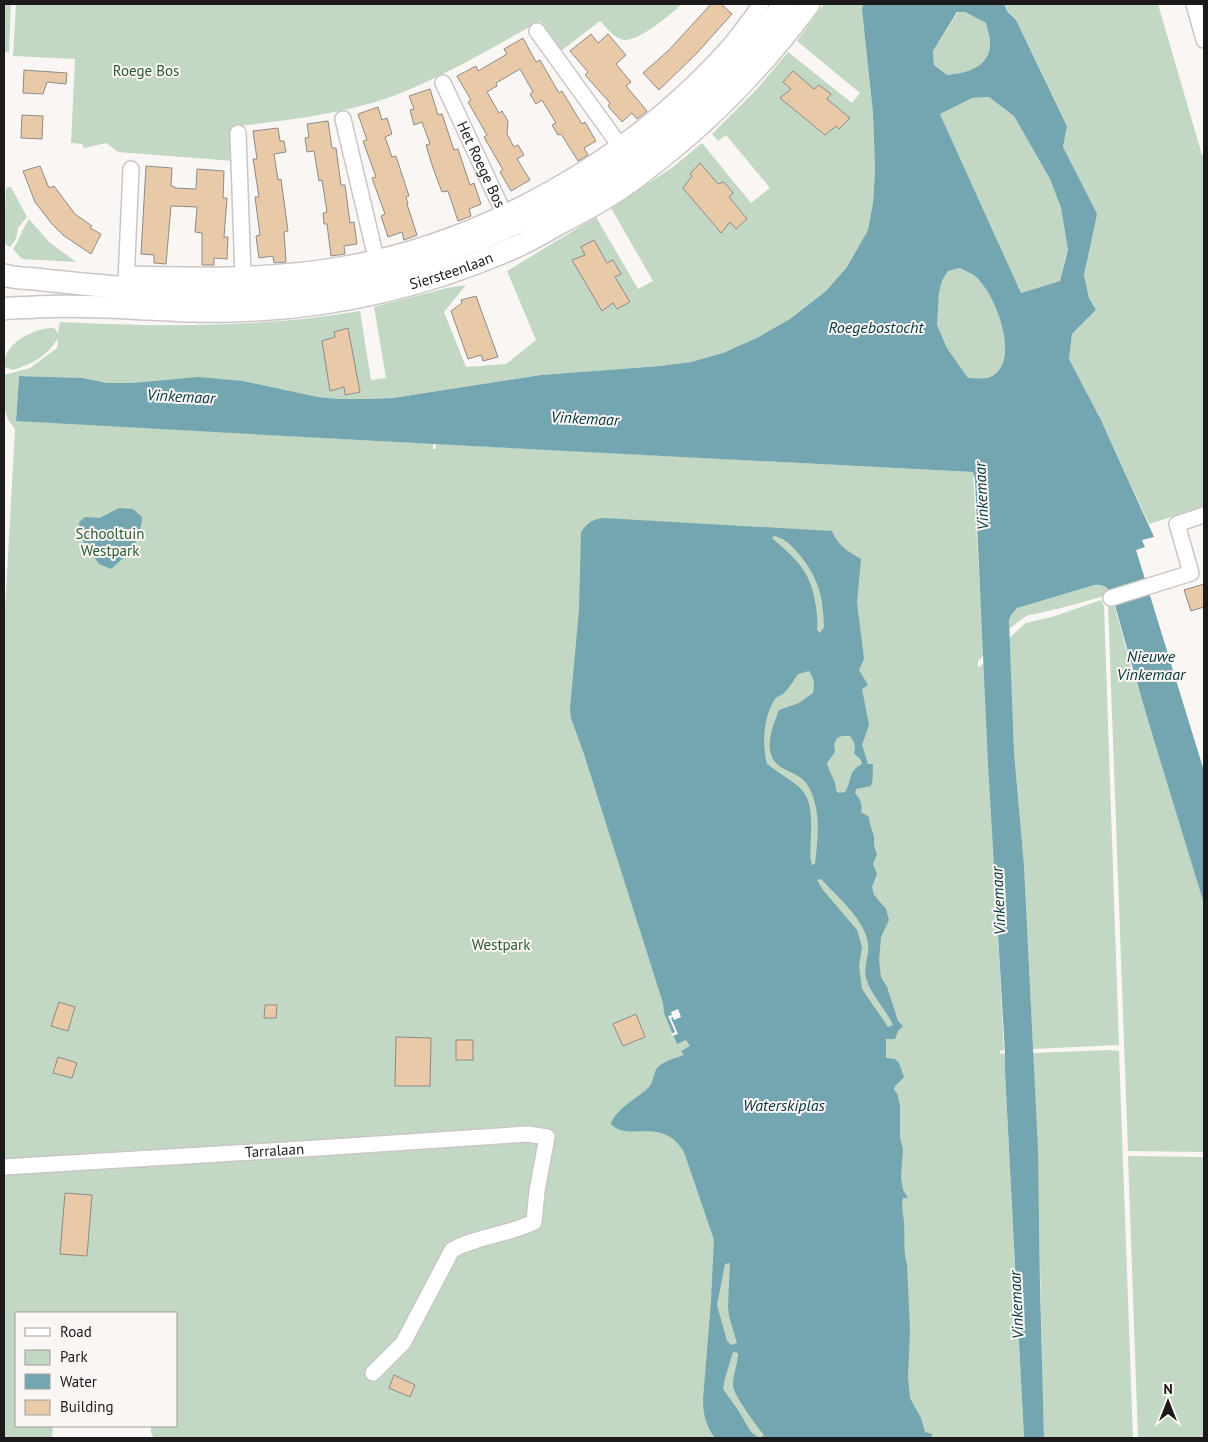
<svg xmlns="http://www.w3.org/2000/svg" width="1208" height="1442" viewBox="0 0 1208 1442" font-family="'PT Sans',sans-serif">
	<rect width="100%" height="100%" fill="#faf6f4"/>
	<g fill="#c2d7c4">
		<polygon points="4,4 11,4 9,52 4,52"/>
		<path d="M16 4H682C671 14 641 40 625 40 614 39 607 28 600 21L561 51 540 21C492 48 445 76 393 96 342 115 285 120 232 127L233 161 118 152 106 143 84 148 82 144 71 143 75 59 13 56Z"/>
		<path d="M824 4H863L862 10 873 113 875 169 873 203 868 230 847 267 826 291 790 319 757 339 723 353 691 362 660 366 541 375 393 398 367 399H338L318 397 243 381 173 379 131 383H107L83 378 19 376 16 420 433 444V449H436V444L973 472 984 655 978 661V668L984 663 1004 1050 1000 1051V1054L1005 1053V1072L1024 1438H154L151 1433V1426H176V1313H16V1426H53L52 1438H4V628L15 429C0 413 5 397 4 375L30 368 57 348 58 338C46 357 34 363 13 370L5 367C0 345 35 327 54 328L58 333 60 322C159 327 261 328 360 311L371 380 386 378 374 307 447 288 466 285 444 312 466 367 506 364 536 340 507 271 596 217 638 289 653 281 611 208 673 167 702 143 751 203 770 188 726 135 718 141 712 134 756 90 788 52 852 103 860 93 797 41Z"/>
		<polygon points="1004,4 1158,4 1202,155 1204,155 1204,506 1149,524 1101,420 1069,359 1072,334 1096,310 1089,298 1084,275 1096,214 1063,147 1067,125 1016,20 1007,10"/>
		<path d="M958 12H965L986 23C987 29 990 36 990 42 991 68 967 73 947 75L934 65 933 51Z"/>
		<polygon points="989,97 1014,115 1050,179 1061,208 1068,249 1060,281 1021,293 940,114 972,98"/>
		<polygon points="8,187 11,187 27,217 18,228 16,239 10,247 4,243 6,188"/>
		<path d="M29 219 49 242 76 262 22 259 13 249C20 239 22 229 29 219Z"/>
		<path d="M960 268C965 271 972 273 976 277 996 294 1024 366 987 378 982 379 974 378 968 378L947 348 937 325 939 293 942 281 948 271Z"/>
		<path d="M1100 584 1109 589 1112 594 1061 608 1026 616 1009 629C1009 623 1009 616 1014 611 1021 603 1087 585 1100 584Z"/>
		<polygon points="1101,600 1104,606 1119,1045 1033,1049 1024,865 1014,752 1009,638 1026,623 1052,617"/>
		<polygon points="1113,600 1133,674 1147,712 1204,904 1204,1152 1128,1151 1108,604"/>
		<path d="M1109 1050 1119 1051 1133 1438H1044C1040 1310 1040 1181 1033 1053Z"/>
		<polygon points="1128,1156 1204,1157 1204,1438 1138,1438"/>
	</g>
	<g fill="#73a6b0" fill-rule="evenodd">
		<path d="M863 4H1004L1007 11 1016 20 1067 126 1063 147 1097 214 1084 275 1089 298 1096 310 1072 334 1069 359 1101 420 1154 537 1142 540 1145 547 1136 550 1204 771V904C1173 801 1140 698 1112 594 1107 586 1102 584 1094 585L1017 608 1011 615 1009 621 1014 752 1024 865 1038 1149 1040 1285 1044 1438H1024L1005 1072V1053L988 763 975 480 973 472 433 444 16 421 19 376 83 378 107 383H131L198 377 243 381 318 397 338 399H367L393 398 541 375 660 366 691 362 723 353 757 338 790 319 826 291 847 267 868 230 873 203 875 169 873 113 862 10ZM957 12H965L986 23C987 29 990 36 990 42 991 68 966 73 947 75L934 65 933 51ZM989 97 1014 116 1050 179 1061 208 1068 250 1060 281 1021 293 940 114 972 98ZM960 268C965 271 972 273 976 277 996 294 1024 367 987 378 982 379 974 378 968 378L947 348 937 325 939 293 942 281 948 271Z"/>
		<path d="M119 508 133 509 142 517C140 543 130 553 111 569L99 564 92 554V547C80 543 80 534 79 522L85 517 100 518Z"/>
		<path d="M603 518 832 531C837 545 849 552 861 559L857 602 864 659 859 670 868 685 862 689 869 725 862 745 868 764H873C872 773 874 778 871 786L856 789 855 793C860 799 863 804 861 812L869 817C869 824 873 831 874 837 874 845 874 847 877 854L873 864 877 874 872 887 874 895 886 909 889 920 881 937 879 960 881 977 887 987 898 1021 903 1026 898 1031 895 1039H886V1058L895 1059 899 1063 904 1077 895 1086 894 1090 897 1093 900 1105V1138L903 1149 901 1177 903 1190 908 1198H903C901 1207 903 1213 904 1222 905 1237 903 1251 907 1265L910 1330 908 1377 910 1398 921 1418 925 1432 932 1434V1437L761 1438 764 1435C757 1426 733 1395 733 1385 733 1374 738 1364 738 1353L733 1352 725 1378 723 1389 738 1410 751 1432 759 1438H715C706 1426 703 1414 703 1400L711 1301 714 1240 712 1234 684 1152C662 1115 629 1143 611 1124 614 1111 637 1098 647 1089 655 1083 652 1072 659 1066 666 1060 676 1058 684 1055L681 1051 690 1046 686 1040 677 1044 664 1013 663 1003 584 754 571 718 570 709 579 610 581 533C586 523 592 520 603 518ZM774 536C785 538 791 545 799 554 819 579 823 596 824 627L820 633 817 630C818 622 817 615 816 607 811 571 798 561 772 538ZM809 671C814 678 815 684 813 693L799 703 779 710C773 726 762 751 778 765 787 772 800 774 807 784 822 809 818 836 815 864L812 865C809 856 811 845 811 834 813 786 801 790 767 764 762 744 763 717 775 699 778 695 781 696 784 693 789 688 794 680 798 674ZM842 736H850C855 742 856 746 854 753L861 760 862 764C847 772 853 779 845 792L839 793 836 791C837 782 829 773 827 763L835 752 834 744 837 738ZM821 879C836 895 865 920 868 943 870 955 863 966 866 978 870 994 886 1009 893 1025L888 1027 862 989 859 966 862 947 857 930 823 890 817 880ZM730 1263 728 1306 729 1316 737 1343 731 1345 727 1341 717 1305 725 1264Z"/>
	</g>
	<polygon fill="#faf6f4" points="678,1009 681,1017 674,1020 673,1017 671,1018 678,1034 672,1036 671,1034 675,1032 668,1016 672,1015 671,1012"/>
	<g fill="#e8c9a8" stroke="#8d8b88">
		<polygon points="711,4 721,4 732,14 697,53 659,90 643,73 669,50"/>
		<polygon points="591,34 598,43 608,34 626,55 616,64 631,82 626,86 647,111 637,119 632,113 622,122 608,106 610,103 585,75 588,72 570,51"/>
		<polygon points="523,38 536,62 540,60 559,93 562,91 582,124 585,122 596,141 584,148 588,155 578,161 561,134 558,135 552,125 556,123 542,100 536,104 530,94 533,92 520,69 496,83 497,86 487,92 499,113 502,111 508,121 507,134 514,147 518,145 524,155 517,159 530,180 511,191 500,172 503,170 484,137 487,135 468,102 471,100 457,76 476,66 478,71 507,54 504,49"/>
		<polygon points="24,70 67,73 66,84 47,82 43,94 23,93"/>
		<polygon points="793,71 814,89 819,85 831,94 827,99 850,118 839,129 836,126 825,135 780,98 791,89 783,82"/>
		<polygon points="430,89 438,115 442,114 454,150 458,149 470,185 474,183 481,204 469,209 471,216 458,221 448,191 442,192 433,168 426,145 430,144 422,122 414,125 410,110 414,109 409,96"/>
		<polygon points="378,107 382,120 387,118 392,134 385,137 392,157 396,156 409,196 406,197 408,204 407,204 417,235 404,240 402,232 388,237 381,216 385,214 372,178 376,177 363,141 367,140 358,114"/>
		<polygon points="22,115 43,116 42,139 21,138"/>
		<polygon points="328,121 332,148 336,148 341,185 345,185 350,223 354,222 357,244 344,246 345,254 331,256 327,224 324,224 323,213 327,212 322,180 319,181 314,151 307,152 305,138 309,137 307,124"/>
		<polygon points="278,128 280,141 284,141 286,152 274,154 278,180 281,179 288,231 284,232 286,262 274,263 273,256 259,258 256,236 260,235 255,197 259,197 253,159 257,159 253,131"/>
		<polygon points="700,163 718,184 724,182 733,193 729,197 747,219 736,229 730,222 721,233 683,188 692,176 690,174"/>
		<polygon points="40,166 49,188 54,186 75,214 92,226 90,228 101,234 91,254 63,235 52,224 35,202 23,171"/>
		<polygon points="146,166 172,168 171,186 175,187 175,188 196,189 197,169 224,171 223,198 227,198 224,237 228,237 227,259 214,258 214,265 202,265 202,233 195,232 197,207 171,206 166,264 154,263 154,255 141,254"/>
		<polygon points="594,240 607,263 613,260 621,274 615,277 630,302 617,309 613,303 602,311 572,260 585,255 581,247"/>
		<polygon points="476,296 498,357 483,361 481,355 468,359 451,311 462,303 461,300"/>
		<polygon points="348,328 360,392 345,395 344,387 330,391 322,341 335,337 334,332"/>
		<polygon points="1204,584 1204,607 1191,611 1184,590"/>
		<polygon points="59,1002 75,1007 68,1031 51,1026"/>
		<polygon points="265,1005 277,1005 276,1018 264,1018"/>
		<polygon points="636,1014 645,1037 623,1046 613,1024"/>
		<polygon points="396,1037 431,1038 430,1086 395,1086"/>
		<rect x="456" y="1040" width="17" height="20"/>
		<polygon points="58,1057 77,1063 72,1078 53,1073"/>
		<polygon points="65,1193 92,1195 87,1256 60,1254"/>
		<polygon points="394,1375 415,1385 410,1397 389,1388"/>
	</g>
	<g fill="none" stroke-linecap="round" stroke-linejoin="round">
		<defs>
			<g id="street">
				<polyline points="1194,4 1204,40"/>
				<polyline points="537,31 620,146"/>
				<path id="s1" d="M443 83 508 222"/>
				<polyline points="343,119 376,258"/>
				<polyline points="238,133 243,275"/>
				<path d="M127 274C200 276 273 277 346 264 486 239 625 159 722 54 736 39 749 21 761 4"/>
				<polyline points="126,282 131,169"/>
				<polyline points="1111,598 1191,573 1177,524 1204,515"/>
				<path id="s2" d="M4 1167 303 1149 528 1134 547 1137 537 1191 534 1222C508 1235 477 1236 452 1250L403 1343 373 1373"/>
			</g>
			<g id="secondary">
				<path d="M4 275C16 279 30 278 43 280 81 284 118 288 157 290 230 293 303 290 375 275 402 269 428 259 454 249 549 215 638 161 709 90 736 63 761 34 784 4"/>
				<path id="s3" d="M4 309C14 307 25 308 36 307 101 303 166 313 231 311 330 309 428 286 518 246 533 239 548 230 562 222 592 207 621 190 647 169 709 122 763 66 809 4"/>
			</g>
		</defs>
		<use href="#street" stroke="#cac6c5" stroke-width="18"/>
		<use href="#secondary" stroke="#cac6c5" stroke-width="24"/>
		<use href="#street" stroke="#fff" stroke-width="15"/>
		<use href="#secondary" stroke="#fff" stroke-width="21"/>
	</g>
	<g text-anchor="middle" stroke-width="4" stroke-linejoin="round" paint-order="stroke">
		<g font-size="15" fill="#2a5b32" stroke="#faf6f4">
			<text x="146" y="76">Roege Bos</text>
			<text x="110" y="539">Schooltuin<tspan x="110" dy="17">Westpark</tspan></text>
			<text x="501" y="950">Westpark</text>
		</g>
		<g font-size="15" fill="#1b1919" stroke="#faf6f4">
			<text dy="5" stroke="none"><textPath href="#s1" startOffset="90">Het Roege Bos</textPath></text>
			<text dy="5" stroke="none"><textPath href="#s3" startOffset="452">Siersteenlaan</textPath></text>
			<text dy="5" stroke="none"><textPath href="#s2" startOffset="271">Tarralaan</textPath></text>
		</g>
		<g font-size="16" font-style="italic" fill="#02353d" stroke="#faf6f4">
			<text x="876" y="333">Roegebostocht</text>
			<text transform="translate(181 396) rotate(3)" y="6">Vinkemaar</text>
			<text transform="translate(585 418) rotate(3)" y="6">Vinkemaar</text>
			<text transform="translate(981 496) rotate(-93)" y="6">Vinkemaar</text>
			<text x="1151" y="662">Nieuwe<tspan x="1151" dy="18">Vinkemaar</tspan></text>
			<text transform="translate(998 901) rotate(-93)" y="6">Vinkemaar</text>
			<text x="784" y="1111">Waterskiplas</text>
			<text transform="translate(1016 1305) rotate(-93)" y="6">Vinkemaar</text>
		</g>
	</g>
	<rect width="1208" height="1442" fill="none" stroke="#1b1919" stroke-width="10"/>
	<rect x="15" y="1312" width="162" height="115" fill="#faf6f4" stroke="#a19e9c"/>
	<rect x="25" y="1328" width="25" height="8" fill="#ffffff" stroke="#a19e9c"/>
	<text x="60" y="1337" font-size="15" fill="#1b1919">Road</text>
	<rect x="25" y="1350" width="25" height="15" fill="#c2d7c4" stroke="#a19e9c"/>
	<text x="60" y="1362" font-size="15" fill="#1b1919">Park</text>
	<rect x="25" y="1374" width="25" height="15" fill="#73a6b0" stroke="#a19e9c"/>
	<text x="60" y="1387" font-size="15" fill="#1b1919">Water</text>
	<rect x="25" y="1400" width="25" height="15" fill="#e8c9a8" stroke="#a19e9c"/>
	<text x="60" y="1412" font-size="15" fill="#1b1919">Building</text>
	<g transform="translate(1168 1402)" stroke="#faf6f4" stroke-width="4" paint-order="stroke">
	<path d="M0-4L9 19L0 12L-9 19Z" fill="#1b1919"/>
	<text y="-8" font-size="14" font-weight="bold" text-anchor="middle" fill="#1b1919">N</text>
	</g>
</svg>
